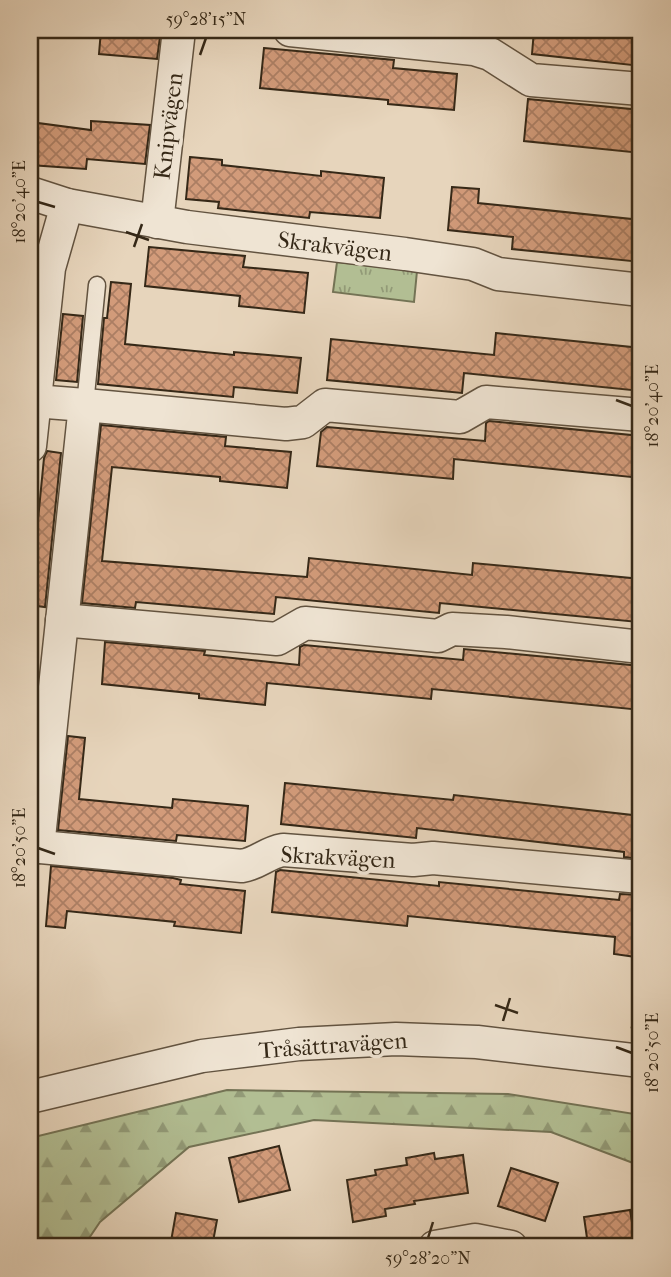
<svg xmlns="http://www.w3.org/2000/svg" width="671" height="1277" viewBox="0 0 671 1277" font-family="'IM FELL French Canon',serif">
	<defs>
		<pattern id="forest-firs" width="22" height="20" patternUnits="userSpaceOnUse" patternTransform="scale(1.75)"><rect width="22" height="20" fill="#b2be93"/><path d="M5 1l3.5 6h-7zM16 11l3.5 6h-7z" fill="#929a77"/></pattern>
		<pattern id="park-tufts" width="24" height="20" patternUnits="userSpaceOnUse" patternTransform="scale(1.75)"><rect width="24" height="20" fill="#b2be93"/><path d="M3 7l-1-3M5 7V3M7 7l1-3M15 17l-1-3M17 17v-4M19 17l1-3" fill="none" stroke="#929a77"/></pattern>
		<pattern id="building-cross-hatch" width="8" height="8" patternUnits="userSpaceOnUse" patternTransform="scale(1.75)"><rect width="8" height="8" fill="#d29b7a"/><path d="M0 0l8 8M0 8l8-8" fill="none" stroke="#ab7e63"/></pattern>
	</defs>
	<rect width="100%" height="100%" fill="#e7d5bc"/>
	<filter id="stains"><feTurbulence type="fractalNoise" baseFrequency=".00286" numOctaves="4"/><feColorMatrix values="0 0 0 0 .2 0 0 0 0 .09 0 0 0 0 .02 0 0 0 .5 -.17"/></filter>
	<radialGradient id="worn" r=".72"><stop offset=".6" stop-color="#630" stop-opacity="0"/><stop offset="1" stop-color="#630" stop-opacity=".3"/></radialGradient>
	<polygon fill="url(#forest-firs)" stroke="#747355" stroke-width="2" points="227,1090 508,1094 641,1115 641,1166 551,1132 314,1120 189,1147 100,1222 83,1247 30,1247 30,1138"/>
	<polygon fill="url(#park-tufts)" stroke="#747355" stroke-width="2" points="337,262 417,271 414,302 333,292"/>
	<g fill="url(#building-cross-hatch)" stroke="#352817" stroke-width="2">
		<polygon points="101,30 161,30 157,59 99,54"/>
		<polygon points="534,30 641,30 641,66 532,54"/>
		<polygon points="264,48 394,60 393,68 457,74 454,110 388,104 388,100 260,88"/>
		<polygon points="528,99 641,110 641,153 524,141"/>
		<polygon points="91,121 150,125 145,164 87,159 86,169 30,165 30,122 91,130"/>
		<polygon points="190,157 222,160 222,165 321,176 321,171 384,178 380,218 310,212 309,218 218,208 219,202 186,199"/>
		<polygon points="452,187 479,189 478,203 641,220 641,262 512,249 513,237 448,230"/>
		<polygon points="149,247 245,256 243,267 308,273 304,313 239,306 240,296 145,286"/>
		<polygon points="111,282 131,284 125,344 234,355 234,352 301,358 297,393 234,387 233,397 98,384 104,318 107,318"/>
		<polygon points="63,314 83,316 77,382 56,380"/>
		<polygon points="496,333 641,348 641,391 464,373 462,393 327,380 331,339 494,355"/>
		<polygon points="489,421 641,436 641,478 454,459 453,479 317,466 321,432 327,427 485,441 486,423"/>
		<polygon points="101,425 226,437 225,446 291,452 287,488 220,481 220,477 112,467 102,561 307,577 309,558 472,575 473,563 641,579 638,622 440,603 439,613 276,597 274,614 136,602 135,608 82,603"/>
		<polygon points="47,451 61,453 45,607 30,605 30,602 44,458"/>
		<polygon points="105,642 205,651 204,655 299,665 300,647 304,645 463,660 464,649 641,666 641,710 432,689 431,699 267,683 265,705 199,698 199,694 102,684"/>
		<polygon points="68,736 85,738 79,799 172,808 173,799 248,806 245,841 177,835 176,841 58,830"/>
		<polygon points="285,783 453,800 454,795 641,816 641,859 624,857 624,852 417,828 416,838 281,824"/>
		<polygon points="51,866 173,878 181,880 180,884 245,891 241,933 174,926 175,922 67,911 65,928 46,926"/>
		<polygon points="280,870 439,886 439,882 619,900 620,894 641,895 636,957 614,954 615,937 408,916 407,926 272,912 276,872"/>
		<polygon points="279,1146 290,1190 239,1202 229,1158"/>
		<polygon points="434,1153 435,1159 463,1155 468,1193 414,1201 415,1204 385,1209 386,1216 353,1222 347,1180 376,1175 375,1170 407,1165 406,1158"/>
		<polygon points="511,1168 558,1183 545,1221 498,1206"/>
		<polygon points="630,1210 636,1247 598,1247 598,1243 588,1245 584,1217"/>
		<polygon points="176,1213 217,1220 212,1247 170,1247"/>
	</g>
	<g fill="none" stroke-linecap="round" stroke-linejoin="round">
		<defs>
			<polyline id="service" points="85,405 97,285"/>
			<g id="minor">
				<polyline points="290,30 474,49 490,54 531,80 641,89"/>
				<polyline points="30,193 67,205 187,227 405,254 473,264 498,274 641,290"/>
				<polyline points="157,222 179,30"/>
				<polyline points="34,401 85,405 38,847"/>
				<polyline points="85,405 286,424 303,422 325,405 460,417 486,402 641,415"/>
				<polyline points="30,446 49,268 67,205"/>
				<polyline points="62,620 277,639 305,623 438,636 452,629 506,632 641,647"/>
				<path d="M30 846 242 866C259 863 266 853 283 850L413 860 433 858 641 877"/>
				<polyline points="30,1097 202,1056 299,1044 396,1039 477,1042 641,1061"/>
				<polyline points="435,1247 475,1240 511,1247"/>
			</g>
		</defs>
		<use href="#service" stroke="#625340" stroke-width="19"/>
		<use href="#minor" stroke="#625340" stroke-width="35"/>
		<polyline stroke="#352817" stroke-width="4.5" stroke-dasharray="2 3.5" stroke-linecap="butt" points="631,1029 641,1027"/>
		<use href="#service" stroke="#efe4d3" stroke-width="16"/>
		<use href="#minor" stroke="#efe4d3" stroke-width="32"/>
	</g>
	<path fill="none" stroke="#352817" stroke-width="2.5" d="M200 55 206 38M38 202 55 207M126 232 149 240M134 247 142 224M616 400 632 406M38 848 55 854M495 1005 518 1013M503 1021 510 998M616 1047 632 1053M428 1238 433 1222"/>
	<g text-anchor="middle" stroke-width="7" stroke-linejoin="round" paint-order="stroke">
		<g font-size="23" fill="#352817" stroke="#efe4d3">
			<text transform="translate(168 126) rotate(-83)" y="8">Knipvägen</text>
			<text transform="translate(335 246) rotate(7)" y="8">Skrakvägen</text>
			<text transform="translate(338 857) rotate(3)" y="8">Skrakvägen</text>
			<text transform="translate(333 1045) rotate(-4)" y="8">Tråsättravägen</text>
		</g>
	</g>
	<rect width="671" height="1277" fill="none" stroke="#e7d5bc" stroke-width="77"/>
	<rect x="38" y="38" width="594" height="1200" fill="none" stroke="#352817" stroke-width="2.5"/>
	<g font-size="18" text-anchor="middle" fill="#352817">
		<text x="206" y="25">59°28'15"N</text>
		<text transform="translate(19 202) rotate(-90)" y="6">18°20'40"E</text>
		<text transform="translate(652 406) rotate(-90)" y="6">18°20'40"E</text>
		<text transform="translate(19 848) rotate(-90)" y="6">18°20'50"E</text>
		<text transform="translate(652 1053) rotate(-90)" y="6">18°20'50"E</text>
		<text x="428" y="1264">59°28'20"N</text>
	</g>
	<rect width="100%" height="100%" filter="url(#stains)"/>
	<rect width="100%" height="100%" fill="url(#worn)"/>
</svg>
